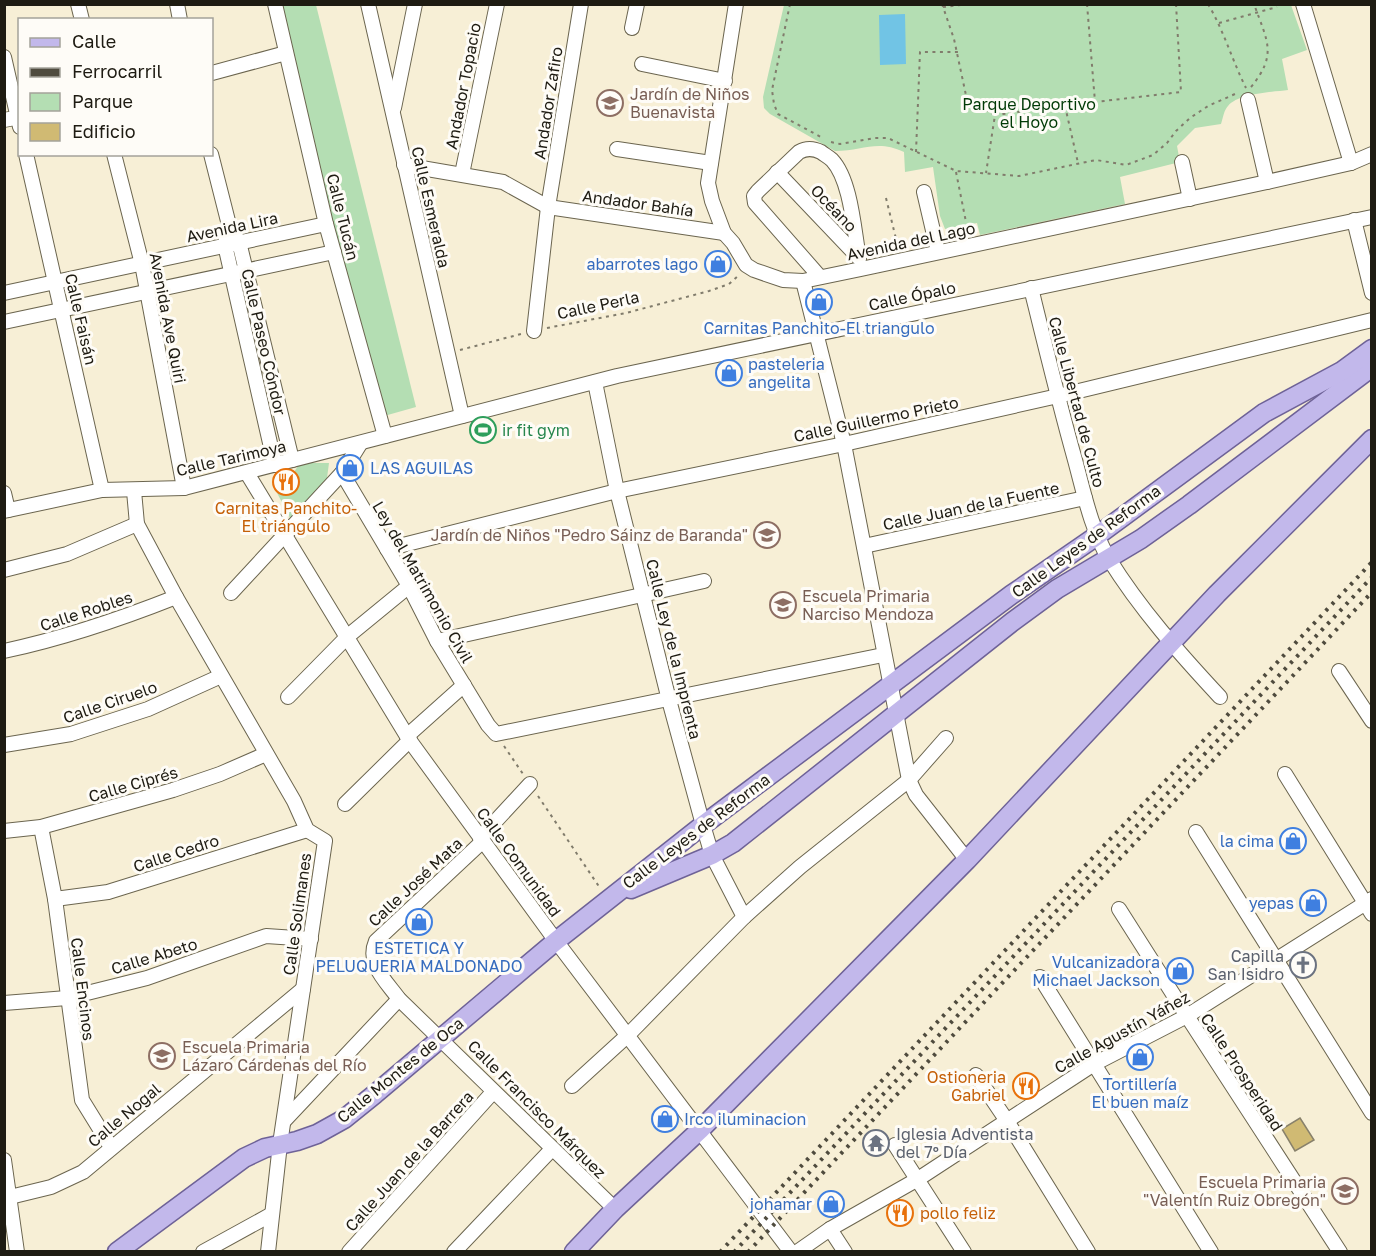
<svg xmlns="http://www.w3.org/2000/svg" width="1376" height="1256" viewBox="0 0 1376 1256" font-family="'Golos Text',sans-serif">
	<rect width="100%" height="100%" fill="#f7efd6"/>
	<g fill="#b4deb3">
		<polygon points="282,5 316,5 416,407 377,418"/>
		<path d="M784 5H1291L1307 50 1282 59 1288 90C1273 92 1238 93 1228 106 1224 110 1223 118 1221 124L1195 128 1177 146 1180 162 1120 177 1125 204 980 235 977 223 945 229 940 216 933 167 905 172 904 152C877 139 863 151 835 151L770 114 764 108 763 97Z"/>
		<polygon points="300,463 329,463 327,478 291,520 275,489 294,472"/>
	</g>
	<polygon fill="#71c4e5" points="905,14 906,64 880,65 879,15"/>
	<polygon fill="#d0ba73" stroke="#88816b" stroke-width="1.5" points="1300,1118 1314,1140 1295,1151 1282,1129"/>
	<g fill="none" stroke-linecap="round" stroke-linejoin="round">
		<defs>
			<g id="minor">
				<polyline points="78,4 82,20"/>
				<polyline points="177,4 180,20"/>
				<polyline points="275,4 326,224 385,436"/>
				<polyline points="368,4 462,416"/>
				<polyline points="736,4 708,183 712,201 724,233 733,243 746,265 754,270 783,280 803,281 861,269 1267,182 1351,163 1372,154"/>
				<polyline points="1303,4 1351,163"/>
				<polyline points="632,28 637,4"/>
				<polyline points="4,57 20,127"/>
				<polyline points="642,64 725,81"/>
				<polyline points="212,73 286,53"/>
				<polyline points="1248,100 1267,182"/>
				<polyline points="394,108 415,4"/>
				<polyline points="4,120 20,117"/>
				<polyline points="617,149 711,163"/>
				<polyline points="26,154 102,490"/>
				<polyline points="114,154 142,264 184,488"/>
				<polyline points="211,154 229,225 239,242 292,460"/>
				<polyline points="1182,162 1190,199"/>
				<polyline points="404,165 503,182 548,207 724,233"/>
				<polyline points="777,172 859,258"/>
				<polyline points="462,174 497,4"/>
				<polyline points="924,192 938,252"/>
				<polyline points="1354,220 1372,293"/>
				<polyline points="226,239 225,245 275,465"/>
				<path d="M820 277 755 203 754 196 758 191 799 152C806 148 813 148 821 152 825 155 829 157 832 160 851 180 854 231 859 258"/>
				<polyline points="803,281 844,444 909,780 916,795 967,860"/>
				<path d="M1031 288C1045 345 1059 403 1075 460 1084 493 1091 529 1109 559 1140 609 1180 654 1220 697"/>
				<polyline points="4,293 326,224"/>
				<polyline points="4,322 334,252"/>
				<polyline points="534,331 548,207 581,4"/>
				<polyline points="595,382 617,491 669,700 703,825 712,855 744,917"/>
				<polyline points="360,444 342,473 409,586 437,641 488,725 496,734 883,655"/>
				<polyline points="247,473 410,741 556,941 791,1252"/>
				<polyline points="134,491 137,524 176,597 294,801 307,830 325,841 280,1144 268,1252"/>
				<polyline points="4,493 8,510"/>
				<polyline points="4,511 102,490 184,488 617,376 1372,217"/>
				<polyline points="864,546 1085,498"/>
				<polyline points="387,549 617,491 844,444 1058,396 1372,320"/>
				<polyline points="4,570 67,554 137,524"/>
				<polyline points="231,593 342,473"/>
				<polyline points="437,641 704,581"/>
				<path d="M4 651C65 638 118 620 176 597"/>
				<polyline points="1339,671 1372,721"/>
				<polyline points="288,697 348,636 409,586"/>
				<polyline points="407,736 464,685"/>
				<polyline points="4,745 71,734 148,709 221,676"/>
				<polyline points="1285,774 1372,914"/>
				<polyline points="345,804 410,740"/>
				<polyline points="41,827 55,899 82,1100 111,1147"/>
				<polyline points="4,831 41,827 173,790 220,774 266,754"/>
				<polyline points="1196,832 1372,1113"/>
				<polyline points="480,838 530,784"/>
				<path d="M483 841 376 941C366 964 386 981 399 999L615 1209"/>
				<polyline points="55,899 108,892 307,830"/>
				<polyline points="1119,909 1187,1016 1340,1252"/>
				<polyline points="1040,977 1211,1252"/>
				<polyline points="4,1003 67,998 147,978 266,936 311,939"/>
				<polyline points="976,1075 1007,1121 1088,1252"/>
				<polyline points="572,1086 628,1035 744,917 800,867 909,780 946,738"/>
				<polyline points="284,1121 399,999"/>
				<polyline points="895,1145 964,1252"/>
				<polyline points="4,1160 17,1252"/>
				<polyline points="10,1197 51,1187 83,1172 303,989"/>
				<polyline points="830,1229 845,1252"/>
				<polyline points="203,1252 272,1214"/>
				<polyline points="349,1252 493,1092"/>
				<polyline points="454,1252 552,1149"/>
				<polyline points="797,1252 830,1229 918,1179 1094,1064 1187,1016 1372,899"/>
			</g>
			<g id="major">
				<polyline points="631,889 712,855 733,843 1012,622 1057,589 1141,539 1189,505 1372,367"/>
				<polyline points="117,1252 244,1158 265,1148 297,1141 317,1134 344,1119 375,1094 556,941 703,825 1011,595 1098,535 1264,413 1342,371 1372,349"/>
				<polyline points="574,1252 615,1209 700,1130 967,860 1217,594 1372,439"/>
			</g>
		</defs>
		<use href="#minor" stroke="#6b654f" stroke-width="16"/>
		<use href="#major" stroke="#6e6297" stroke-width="21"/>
		<g stroke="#817c6c" stroke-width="2" stroke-dasharray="3 4.5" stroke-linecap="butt">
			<polyline points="790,4 772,90 774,104 778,114 821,137"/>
			<polyline points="942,4 954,39 967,100 995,115 986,173"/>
			<polyline points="1087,4 1095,102 1181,92 1176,4"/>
			<path d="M1208 4C1224 31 1232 60 1246 88"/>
			<polyline points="943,7 970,4"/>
			<polyline points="1219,23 1277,7"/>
			<path d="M1251 87C1278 54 1267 41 1254 4"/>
			<polyline points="1065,106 1078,163"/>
			<polyline points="995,115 1095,102"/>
			<polyline points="831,142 840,144 875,138 888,138 956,171 1019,176 1096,160 1126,165 1153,155 1167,143 1176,131 1190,118 1208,106 1235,94"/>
			<polyline points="916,152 920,52 958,52"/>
			<polyline points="956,172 966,222"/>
			<polyline points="886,198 898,247"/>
			<polyline points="547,328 626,313 709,291 729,284 739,275"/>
			<polyline points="460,350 521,334"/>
			<polyline points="504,746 523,774"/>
			<polyline points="538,796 600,888"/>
		</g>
		<use href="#minor" stroke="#fff" stroke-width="14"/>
		<use href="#major" stroke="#c2b8eb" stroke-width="18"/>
		<g stroke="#4f4b3e" stroke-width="4" stroke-dasharray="3 6" stroke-linecap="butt">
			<polyline points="720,1252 1372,562"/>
			<polyline points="734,1252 1372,577"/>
			<polyline points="748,1252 1372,592"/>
		</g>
	</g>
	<defs>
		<symbol id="school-ring" viewBox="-11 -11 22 22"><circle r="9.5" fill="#fefcf7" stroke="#8d6e63" stroke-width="1.5"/><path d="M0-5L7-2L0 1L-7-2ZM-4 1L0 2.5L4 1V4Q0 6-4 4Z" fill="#8d6e63"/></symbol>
		<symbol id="shop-ring" viewBox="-11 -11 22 22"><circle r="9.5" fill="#fefcf7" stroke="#3f7fe0" stroke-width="1.5"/><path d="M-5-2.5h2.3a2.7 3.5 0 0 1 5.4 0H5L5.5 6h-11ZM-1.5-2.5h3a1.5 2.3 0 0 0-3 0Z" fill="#3f7fe0"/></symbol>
		<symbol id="stadium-ring" viewBox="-11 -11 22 22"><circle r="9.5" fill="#fefcf7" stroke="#2e9e5b" stroke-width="1.5"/><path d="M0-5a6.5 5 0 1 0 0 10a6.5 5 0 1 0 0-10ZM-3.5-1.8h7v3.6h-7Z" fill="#2e9e5b"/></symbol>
		<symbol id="restaurant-ring" viewBox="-11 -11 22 22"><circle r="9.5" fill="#fefcf7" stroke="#e8710a" stroke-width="1.5"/><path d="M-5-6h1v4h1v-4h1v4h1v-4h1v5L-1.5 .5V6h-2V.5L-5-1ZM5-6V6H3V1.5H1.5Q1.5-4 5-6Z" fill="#e8710a"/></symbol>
		<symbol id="church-ring" viewBox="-11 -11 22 22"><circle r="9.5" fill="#fefcf7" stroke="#6b7280" stroke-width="1.5"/><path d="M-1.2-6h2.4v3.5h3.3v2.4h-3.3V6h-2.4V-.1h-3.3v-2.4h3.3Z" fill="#6b7280"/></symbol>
		<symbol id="temple-ring" viewBox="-11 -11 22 22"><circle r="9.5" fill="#fefcf7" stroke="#6b7280" stroke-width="1.5"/><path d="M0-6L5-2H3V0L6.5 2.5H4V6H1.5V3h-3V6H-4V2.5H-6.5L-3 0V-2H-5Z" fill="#6b7280"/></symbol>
	</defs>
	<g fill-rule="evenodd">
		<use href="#school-ring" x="595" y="88" width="30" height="30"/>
		<use href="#shop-ring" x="703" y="249" width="30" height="30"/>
		<use href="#shop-ring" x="804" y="287" width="30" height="30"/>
		<use href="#shop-ring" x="714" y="358" width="30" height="30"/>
		<use href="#stadium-ring" x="468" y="415" width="30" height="30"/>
		<use href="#shop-ring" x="335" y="453" width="30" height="30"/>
		<use href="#restaurant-ring" x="271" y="467" width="30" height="30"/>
		<use href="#school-ring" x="752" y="520" width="30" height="30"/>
		<use href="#school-ring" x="768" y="590" width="30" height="30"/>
		<use href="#shop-ring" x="1278" y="826" width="30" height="30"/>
		<use href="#shop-ring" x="1298" y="888" width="30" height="30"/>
		<use href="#shop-ring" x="404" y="907" width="30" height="30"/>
		<use href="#church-ring" x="1288" y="950" width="30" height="30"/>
		<use href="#shop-ring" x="1165" y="956" width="30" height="30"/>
		<use href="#school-ring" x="147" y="1041" width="30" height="30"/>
		<use href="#shop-ring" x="1125" y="1042" width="30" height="30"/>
		<use href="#restaurant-ring" x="1011" y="1071" width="30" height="30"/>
		<use href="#shop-ring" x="650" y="1104" width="30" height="30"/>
		<use href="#temple-ring" x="861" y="1128" width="30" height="30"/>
		<use href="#school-ring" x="1330" y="1176" width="30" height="30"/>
		<use href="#shop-ring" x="816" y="1189" width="30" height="30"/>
		<use href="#restaurant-ring" x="885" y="1198" width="30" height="30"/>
	</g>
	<g text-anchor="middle" stroke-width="6" stroke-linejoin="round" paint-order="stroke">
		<g font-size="16" fill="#1e1b12" stroke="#fefcf7">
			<text transform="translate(463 86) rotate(-79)" y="6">Andador Topacio</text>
			<text transform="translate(548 103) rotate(-81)" y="6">Andador Zafiro</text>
			<text transform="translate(638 203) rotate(8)" y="6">Andador Bahía</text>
			<text transform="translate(431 207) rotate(77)" y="6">Calle Esmeralda</text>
			<text transform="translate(834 208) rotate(46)" y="6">Océano</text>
			<text transform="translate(343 217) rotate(76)" y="6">Calle Tucán</text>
			<text transform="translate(232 227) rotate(-12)" y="6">Avenida Lira</text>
			<text transform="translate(911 241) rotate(-12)" y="6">Avenida del Lago</text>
			<text transform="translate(912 296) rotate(-12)" y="6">Calle Ópalo</text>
			<text transform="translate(598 305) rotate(-12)" y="6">Calle Perla</text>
			<text transform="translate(168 318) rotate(79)" y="6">Avenida Ave Quiri</text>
			<text transform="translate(81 319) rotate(77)" y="6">Calle Faisán</text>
			<text transform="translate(264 342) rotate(77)" y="6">Calle Paseo Cóndor</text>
			<text transform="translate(1077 402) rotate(75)" y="6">Calle Libertad de Culto</text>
			<text transform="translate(876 419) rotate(-12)" y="6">Calle Guillermo Prieto</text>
			<text transform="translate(231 458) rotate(-13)" y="6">Calle Tarimoya</text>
			<text transform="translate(971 506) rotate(-12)" y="6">Calle Juan de la Fuente</text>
			<text transform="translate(1086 541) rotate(-36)" y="6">Calle Leyes de Reforma</text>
			<text transform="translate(423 582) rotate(60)" y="6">Ley del Matrimonio Civil</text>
			<text transform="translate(86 611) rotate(-18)" y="6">Calle Robles</text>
			<text transform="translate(674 649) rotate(76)" y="6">Calle Ley de la Imprenta</text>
			<text transform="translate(110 702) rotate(-19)" y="6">Calle Ciruelo</text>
			<text transform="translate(133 784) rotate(-16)" y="6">Calle Ciprés</text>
			<text transform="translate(696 831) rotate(-37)" y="6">Calle Leyes de Reforma</text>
			<text transform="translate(176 853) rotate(-18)" y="6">Calle Cedro</text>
			<text transform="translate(519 862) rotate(54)" y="6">Calle Comunidad</text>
			<text transform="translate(415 882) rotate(-43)" y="6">Calle José Mata</text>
			<text transform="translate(297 914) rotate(-82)" y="6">Calle Solimanes</text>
			<text transform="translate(154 956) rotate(-17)" y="6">Calle Abeto</text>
			<text transform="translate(83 989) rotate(83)" y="6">Calle Encinos</text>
			<text transform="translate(1122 1032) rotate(-29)" y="6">Calle Agustín Yáñez</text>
			<text transform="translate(400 1070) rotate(-39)" y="6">Calle Montes de Oca</text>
			<text transform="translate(1242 1072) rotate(57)" y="6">Calle Prosperidad</text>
			<text transform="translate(537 1109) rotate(45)" y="6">Calle Francisco Márquez</text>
			<text transform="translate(124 1115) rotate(-40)" y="6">Calle Nogal</text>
			<text transform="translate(409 1161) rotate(-48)" y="6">Calle Juan de la Barrera</text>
		</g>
		<g font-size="16" fill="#785e54" stroke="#fefcf7" text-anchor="start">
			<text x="630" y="100">Jardín de Niños<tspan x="630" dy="18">Buenavista</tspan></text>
			<text x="748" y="541" text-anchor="end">Jardín de Niños "Pedro Sáinz de Baranda"</text>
			<text x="802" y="602">Escuela Primaria<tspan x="802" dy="18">Narciso Mendoza</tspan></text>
			<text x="182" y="1053">Escuela Primaria<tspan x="182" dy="18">Lázaro Cárdenas del Río</tspan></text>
			<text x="1326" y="1188" text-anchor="end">Escuela Primaria<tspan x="1326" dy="18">"Valentín Ruiz Obregón"</tspan></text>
		</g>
		<g font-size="16" fill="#003a06" stroke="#fefcf7">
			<text x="1029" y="110">Parque Deportivo<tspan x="1029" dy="18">el Hoyo</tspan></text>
		</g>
		<g font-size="16" fill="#366cbe" stroke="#fefcf7" text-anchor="end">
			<text x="698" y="270">abarrotes lago</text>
			<text x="819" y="334" text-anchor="middle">Carnitas Panchito-El triangulo</text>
			<text x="748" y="370" text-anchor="start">pasteleria<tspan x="748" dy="18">angelita</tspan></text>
			<text x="370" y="474" text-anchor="start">LAS AGUILAS</text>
			<text x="1274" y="847">la cima</text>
			<text x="1294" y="909">yepas</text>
			<text x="419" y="954" text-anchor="middle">ESTETICA Y<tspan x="419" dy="18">PELUQUERIA MALDONADO</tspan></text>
			<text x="1160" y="968">Vulcanizadora<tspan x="1160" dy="18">Michael Jackson</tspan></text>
			<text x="1140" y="1090" text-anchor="middle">Tortillería<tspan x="1140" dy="18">El buen maíz</tspan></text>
			<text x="684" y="1125" text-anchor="start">Irco iluminacion</text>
			<text x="812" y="1210">johamar</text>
		</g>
		<g font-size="16" fill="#27864d" stroke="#fefcf7" text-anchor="start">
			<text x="502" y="436">ir fit gym</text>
		</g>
		<g font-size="16" fill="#c56008" stroke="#fefcf7">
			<text x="286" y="514">Carnitas Panchito-<tspan x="286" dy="18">El triángulo</tspan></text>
			<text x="1006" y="1083" text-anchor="end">Ostioneria<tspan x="1006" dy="18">Gabriel</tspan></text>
			<text x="920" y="1219" text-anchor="start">pollo feliz</text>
		</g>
		<g font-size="16" fill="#5b616d" stroke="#fefcf7" text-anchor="end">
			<text x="1284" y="962">Capilla<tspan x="1284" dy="18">San Isidro</tspan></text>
			<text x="896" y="1140" text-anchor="start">Iglesia Adventista<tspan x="896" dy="18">del 7º Día</tspan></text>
		</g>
	</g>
	<rect width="1376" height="1256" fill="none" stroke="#1e1b12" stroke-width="12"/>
	<rect x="18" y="18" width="195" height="138" fill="#fefcf7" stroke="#a4a29b" stroke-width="1.5"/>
	<rect x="30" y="38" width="30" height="9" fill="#c2b8eb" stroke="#a4a29b" stroke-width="1.5"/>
	<text x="72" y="48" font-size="18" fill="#1e1b12">Calle</text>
	<rect x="30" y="68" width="30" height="9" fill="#4f4b3e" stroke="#a4a29b" stroke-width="1.5"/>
	<text x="72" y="78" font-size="18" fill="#1e1b12">Ferrocarril</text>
	<rect x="30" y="93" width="30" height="18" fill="#b4deb3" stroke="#a4a29b" stroke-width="1.5"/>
	<text x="72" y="108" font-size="18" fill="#1e1b12">Parque</text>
	<rect x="30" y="123" width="30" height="18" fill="#d0ba73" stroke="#a4a29b" stroke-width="1.5"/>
	<text x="72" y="138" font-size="18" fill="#1e1b12">Edificio</text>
</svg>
